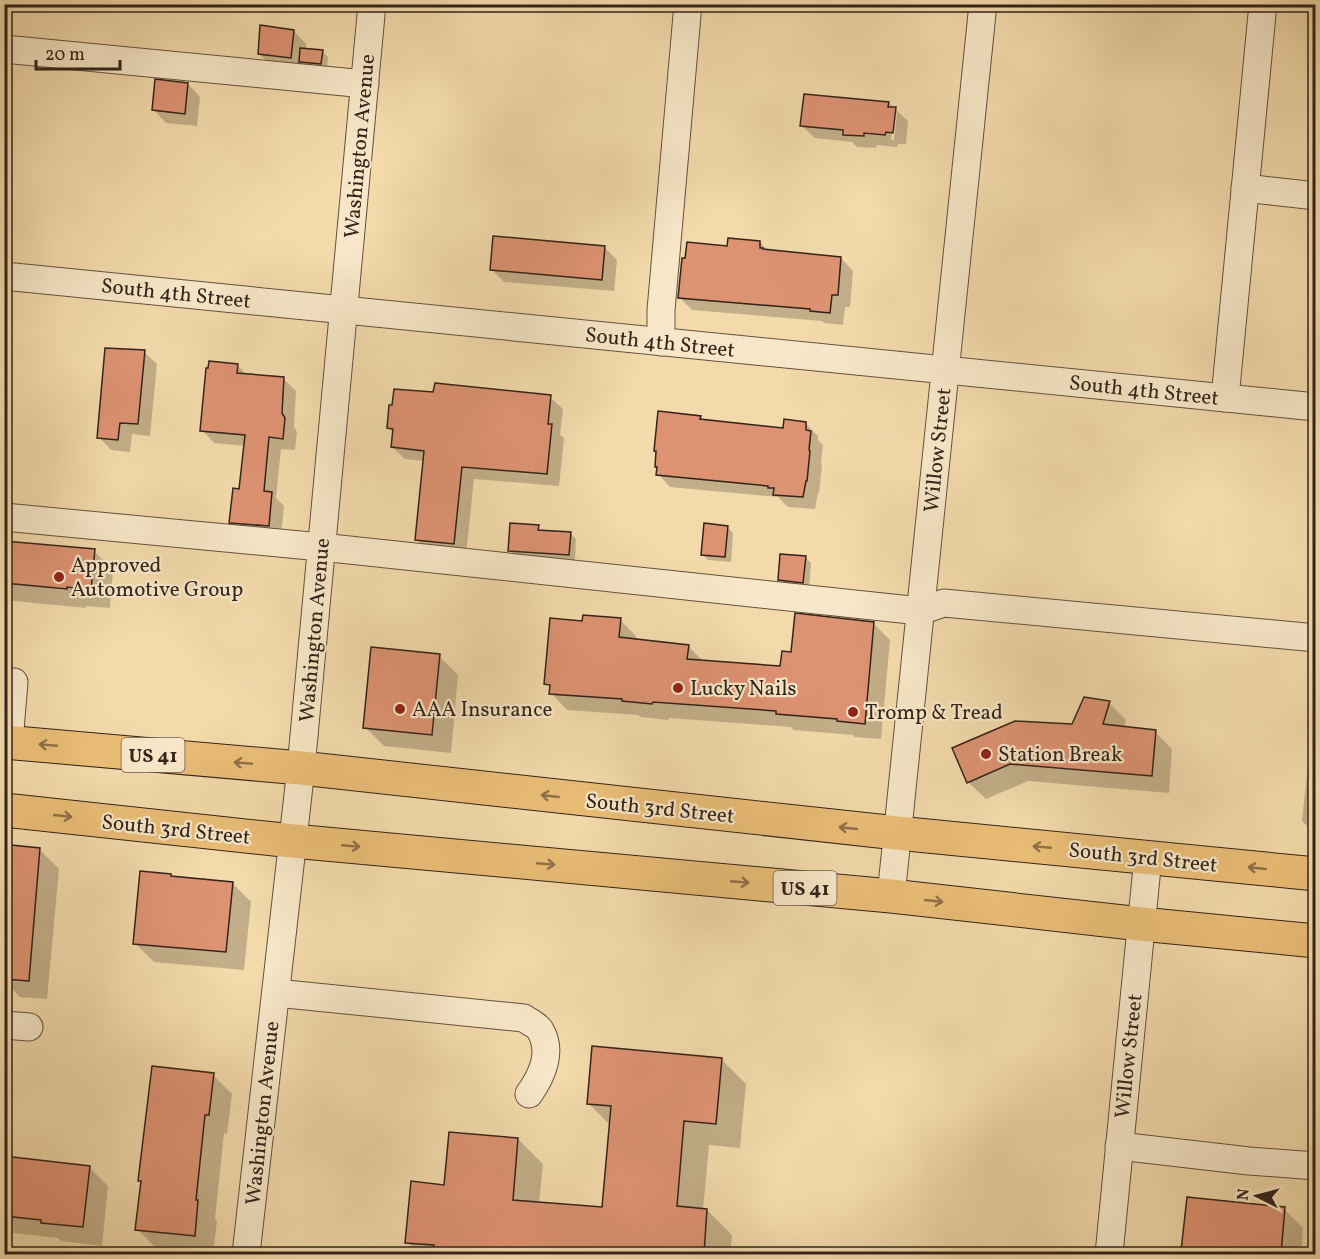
<svg xmlns="http://www.w3.org/2000/svg" width="1320" height="1259" viewBox="0 0 1320 1259" font-family="Vollkorn,serif">
	<rect width="100%" height="100%" fill="#f3daab"/>
	<filter id="stains"><feTurbulence type="fractalNoise" baseFrequency=".00333" numOctaves="4"/><feColorMatrix values="0 0 0 0 .2 0 0 0 0 .09 0 0 0 0 .02 0 0 0 .5 -.17"/></filter>
	<radialGradient id="worn" r=".72"><stop offset=".6" stop-color="#630" stop-opacity="0"/><stop offset="1" stop-color="#630" stop-opacity=".3"/></radialGradient>
	<g fill="#0003" fill-rule="evenodd">
		<polygon points="294,31 306,44 306,50 322,51 328,57 327,69 272,66 259,54"/>
		<polygon points="188,84 200,97 197,126 166,123 154,110"/>
		<path d="M888 103 908 121 906 144H898L897 147 877 145 876 148 857 147 852 142 815 138 802 126ZM894 113H897L894 140H891Z"/>
		<polygon points="760,242 769,252 841,258 853,271 850,307 845,307 843,325 824,323 822,321 692,310 679,297 728,248"/>
		<polygon points="605,248 617,260 614,291 504,282 491,269"/>
		<polygon points="144,352 157,364 150,436 132,434 130,452 111,450 99,437"/>
		<polygon points="237,365 248,376 284,379 296,391 294,427 297,432 295,450 281,449 276,498 284,506 281,538 244,535 231,522 240,491 245,446 214,443 202,430"/>
		<polygon points="550,397 563,409 560,435 564,438 559,486 474,479 466,555 429,552 417,539 424,461 405,459 392,447 394,433 388,428"/>
		<polygon points="700,417 704,421 785,430 805,423 818,436 818,440 823,445 821,463 822,465 819,493 818,493 815,509 788,507 778,497 670,487 658,474"/>
		<polygon points="538,526 543,532 570,533 576,539 575,560 515,556 510,550"/>
		<polygon points="727,527 733,533 731,562 708,560 702,554"/>
		<polygon points="4,543 94,551 113,570 110,608 86,606 86,608 4,600"/>
		<polygon points="805,557 811,563 809,588 786,585 780,579"/>
		<polygon points="620,620 636,636 636,641 688,646 704,662 782,668 793,653 873,623 890,640 881,739 855,737 853,735 794,730 791,727 669,718 668,720 640,717 639,715 567,710 551,693 551,688 546,683 583,622"/>
		<polygon points="439,656 458,675 451,753 384,746 365,727"/>
		<polygon points="1316,688 1316,834 1302,821"/>
		<polygon points="1109,703 1126,720 1124,728 1155,732 1172,749 1169,793 1028,781 986,799 968,782 1073,726"/>
		<polygon points="40,850 59,869 47,999 20,997 4,981 4,881 9,881"/>
		<polygon points="171,875 173,877 232,883 251,902 244,970 154,962 135,943"/>
		<polygon points="721,1059 746,1084 740,1148 709,1145 703,1210 707,1210 732,1235 730,1254 419,1254 407,1242 445,1186 518,1139 543,1164 539,1203 603,1209 610,1125 588,1103"/>
		<polygon points="213,1075 232,1094 227,1134 224,1133 215,1219 217,1221 213,1254 156,1248 137,1229 142,1182 140,1180"/>
		<polygon points="4,1157 89,1167 108,1186 102,1246 61,1241 58,1238 4,1232"/>
		<polygon points="1284,1209 1303,1228 1301,1254 1187,1254 1183,1251"/>
	</g>
	<g fill="#dd9272" stroke="#33231b" stroke-width="1.5">
		<polygon points="260,25 294,30 291,58 258,54"/>
		<polygon points="300,48 323,50 321,64 299,62"/>
		<polygon points="155,79 188,83 185,114 152,110"/>
		<polygon points="804,94 889,102 888,107 896,107 893,133 886,132 885,135 864,133 864,136 843,135 843,130 800,126"/>
		<polygon points="493,236 605,246 602,280 490,270"/>
		<polygon points="728,238 760,241 760,248 763,248 763,249 841,257 838,295 832,295 830,313 810,311 810,309 678,298 682,258 685,258 687,242 727,246"/>
		<polygon points="105,348 145,350 138,424 120,423 118,440 97,438"/>
		<polygon points="209,361 238,364 237,373 284,377 282,413 285,418 283,439 269,437 264,491 272,492 269,526 229,523 233,488 239,489 245,435 200,431 206,368 208,368"/>
		<polygon points="435,383 551,395 548,424 552,424 547,474 462,467 454,544 415,540 424,451 391,447 393,429 387,428 389,405 392,405 394,389 433,392"/>
		<polygon points="658,411 701,416 700,419 783,428 784,419 806,422 806,430 811,431 809,450 810,451 807,481 806,481 803,497 773,495 774,488 768,488 768,486 656,475 657,467 655,467 656,451 654,451"/>
		<polygon points="510,523 539,525 538,530 571,532 569,555 508,551"/>
		<polygon points="704,523 728,526 725,557 701,555"/>
		<polygon points="4,541 95,549 91,590 67,587 67,589 4,583"/>
		<polygon points="780,554 806,556 803,583 778,580"/>
		<polygon points="795,613 874,622 865,724 837,721 837,719 776,714 776,711 653,702 652,704 622,701 622,699 549,694 550,685 544,684 550,618 582,621 583,615 621,618 619,637 689,645 687,659 780,666 782,651 791,652"/>
		<polygon points="371,647 440,654 432,735 363,728"/>
		<polygon points="1084,697 1110,701 1103,724 1156,730 1152,776 1010,764 967,783 952,748 1015,721 1072,724"/>
		<polygon points="11,845 40,848 29,981 4,979 4,879 8,880"/>
		<polygon points="140,871 171,874 171,876 233,882 226,952 133,944"/>
		<polygon points="592,1046 722,1058 716,1124 684,1121 677,1206 707,1209 704,1254 433,1254 434,1245 405,1243 411,1181 444,1185 449,1132 518,1138 513,1200 602,1207 611,1106 587,1104"/>
		<polygon points="152,1066 214,1073 209,1115 205,1115 196,1200 198,1200 195,1236 135,1230 141,1181 138,1181"/>
		<polygon points="4,1156 90,1166 83,1227 41,1223 41,1220 4,1216"/>
		<polygon points="1187,1197 1285,1207 1281,1254 1194,1254 1194,1253 1181,1251"/>
	</g>
	<g fill="none" stroke-linecap="round" stroke-linejoin="round">
		<defs>
			<g id="minor">
				<polyline points="4,49 365,84"/>
				<polyline points="1245,188 1316,196"/>
				<polyline points="4,276 1316,407"/>
				<polyline points="661,342 661,310 688,4"/>
				<polyline points="1225,398 1263,4"/>
				<polyline points="4,517 321,547 920,611 944,603 1316,638"/>
				<polyline points="9,742 14,682"/>
				<polyline points="891,896 983,4"/>
				<path d="M276 993 524 1018C529 1022 537 1025 540 1030 553 1051 542 1076 529 1094"/>
				<polyline points="4,1025 29,1027"/>
				<polyline points="1119,1146 1249,1161 1316,1166"/>
				<polyline points="246,1254 301,768 372,4"/>
				<polyline points="1109,1254 1148,857"/>
			</g>
			<g id="highway">
				<polyline points="4,742 301,768 897,833 1316,874"/>
				<polyline points="4,810 293,841 891,896 1141,924 1316,941"/>
			</g>
		</defs>
		<use href="#minor" stroke="#63513f" stroke-width="29"/>
		<use href="#highway" stroke="#33231b" stroke-width="35"/>
		<use href="#minor" stroke="#f7e7c8" stroke-width="27"/>
		<use href="#highway" stroke="#eabd76" stroke-width="33"/>
	</g>
	<defs><path id="oneway-shaft" d="M-6 0H5M1.5-3L5.5 0L1.5 3" fill="none" stroke-width="1.6" stroke-linecap="round" stroke-linejoin="round" transform="scale(1.5)"/></defs>
	<g stroke="#8e7048">
		<use href="#oneway-shaft" transform="translate(48 745) rotate(-175)"/>
		<use href="#oneway-shaft" transform="translate(243 763) rotate(-175)"/>
		<use href="#oneway-shaft" transform="translate(550 796) rotate(-174)"/>
		<use href="#oneway-shaft" transform="translate(63 816) rotate(6)"/>
		<use href="#oneway-shaft" transform="translate(848 828) rotate(-174)"/>
		<use href="#oneway-shaft" transform="translate(351 846) rotate(5)"/>
		<use href="#oneway-shaft" transform="translate(1042 847) rotate(-175)"/>
		<use href="#oneway-shaft" transform="translate(546 864) rotate(5)"/>
		<use href="#oneway-shaft" transform="translate(1257 868) rotate(-174)"/>
		<use href="#oneway-shaft" transform="translate(740 882) rotate(5)"/>
		<use href="#oneway-shaft" transform="translate(934 901) rotate(6)"/>
	</g>
	<g fill="#8f2418" stroke="#f7e7c8" stroke-width="2">
		<circle cx="59" cy="577" r="6"/>
		<circle cx="678" cy="688" r="6"/>
		<circle cx="400" cy="709" r="6"/>
		<circle cx="853" cy="712" r="6"/>
		<circle cx="986" cy="754" r="6"/>
	</g>
	<g text-anchor="middle" stroke-width="4.5" stroke-linejoin="round" paint-order="stroke">
		<g fill="#f7e7c8" stroke="#6e5e4f" stroke-width="1.5">
			<rect x="121.5" y="738" width="63" height="34" rx="4.5"/>
			<rect x="773.5" y="871" width="63" height="34" rx="4.5"/>
		</g>
		<g font-size="20" font-weight="bold" fill="#33231b">
			<text x="153" y="762">US 41</text>
			<text x="805" y="895">US 41</text>
		</g>
		<g font-size="21" fill="#33231b" stroke="#f7e7c8">
			<text transform="translate(359 146) rotate(-85)" y="7">Washington Avenue</text>
			<text transform="translate(176 293) rotate(6)" y="7">South 4th Street</text>
			<text transform="translate(660 342) rotate(6)" y="7">South 4th Street</text>
			<text transform="translate(1144 390) rotate(6)" y="7">South 4th Street</text>
			<text transform="translate(937 450) rotate(-84)" y="7">Willow Street</text>
			<text transform="translate(314 630) rotate(-85)" y="7">Washington Avenue</text>
			<text transform="translate(660 808) rotate(6)" y="7">South 3rd Street</text>
			<text transform="translate(176 829) rotate(6)" y="7">South 3rd Street</text>
			<text transform="translate(1143 857) rotate(6)" y="7">South 3rd Street</text>
			<text transform="translate(1128 1056) rotate(-84)" y="7">Willow Street</text>
			<text transform="translate(262 1113) rotate(-84)" y="7">Washington Avenue</text>
		</g>
		<g font-size="21" fill="#33231b" stroke="#f7e7c8" text-anchor="start">
			<text x="71" y="572">Approved<tspan x="71" dy="24">Automotive Group</tspan></text>
			<text x="690" y="695">Lucky Nails</text>
			<text x="412" y="716">AAA Insurance</text>
			<text x="865" y="719">Tromp &amp; Tread</text>
			<text x="998" y="761">Station Break</text>
		</g>
	</g>
	<rect width="1320" height="1259" fill="none" stroke="#f3daab" stroke-width="24"/>
	<rect x="6" y="6" width="1308" height="1247" fill="none" stroke="#33231b" stroke-width="3"/>
	<rect x="12" y="12" width="1296" height="1235" fill="none" stroke="#33231b" stroke-width="1.5"/>
	<g transform="translate(1257 1196) rotate(276)" stroke="#f7e7c8" stroke-width="4.5" paint-order="stroke">
	<path d="M0-4.5L10 22L0 15L-10 22Z" fill="#33231b"/>
	<text y="-9" font-size="16" font-weight="bold" text-anchor="middle" fill="#33231b">N</text>
	</g>
	<path d="M36 60v9h84v-9" fill="none" stroke="#33231b" stroke-width="3"/>
	<text x="45" y="60" font-size="18" fill="#33231b" stroke="#f7e7c8" stroke-width="4.5" paint-order="stroke">20 m</text>
	<rect width="100%" height="100%" filter="url(#stains)"/>
	<rect width="100%" height="100%" fill="url(#worn)"/>
</svg>
